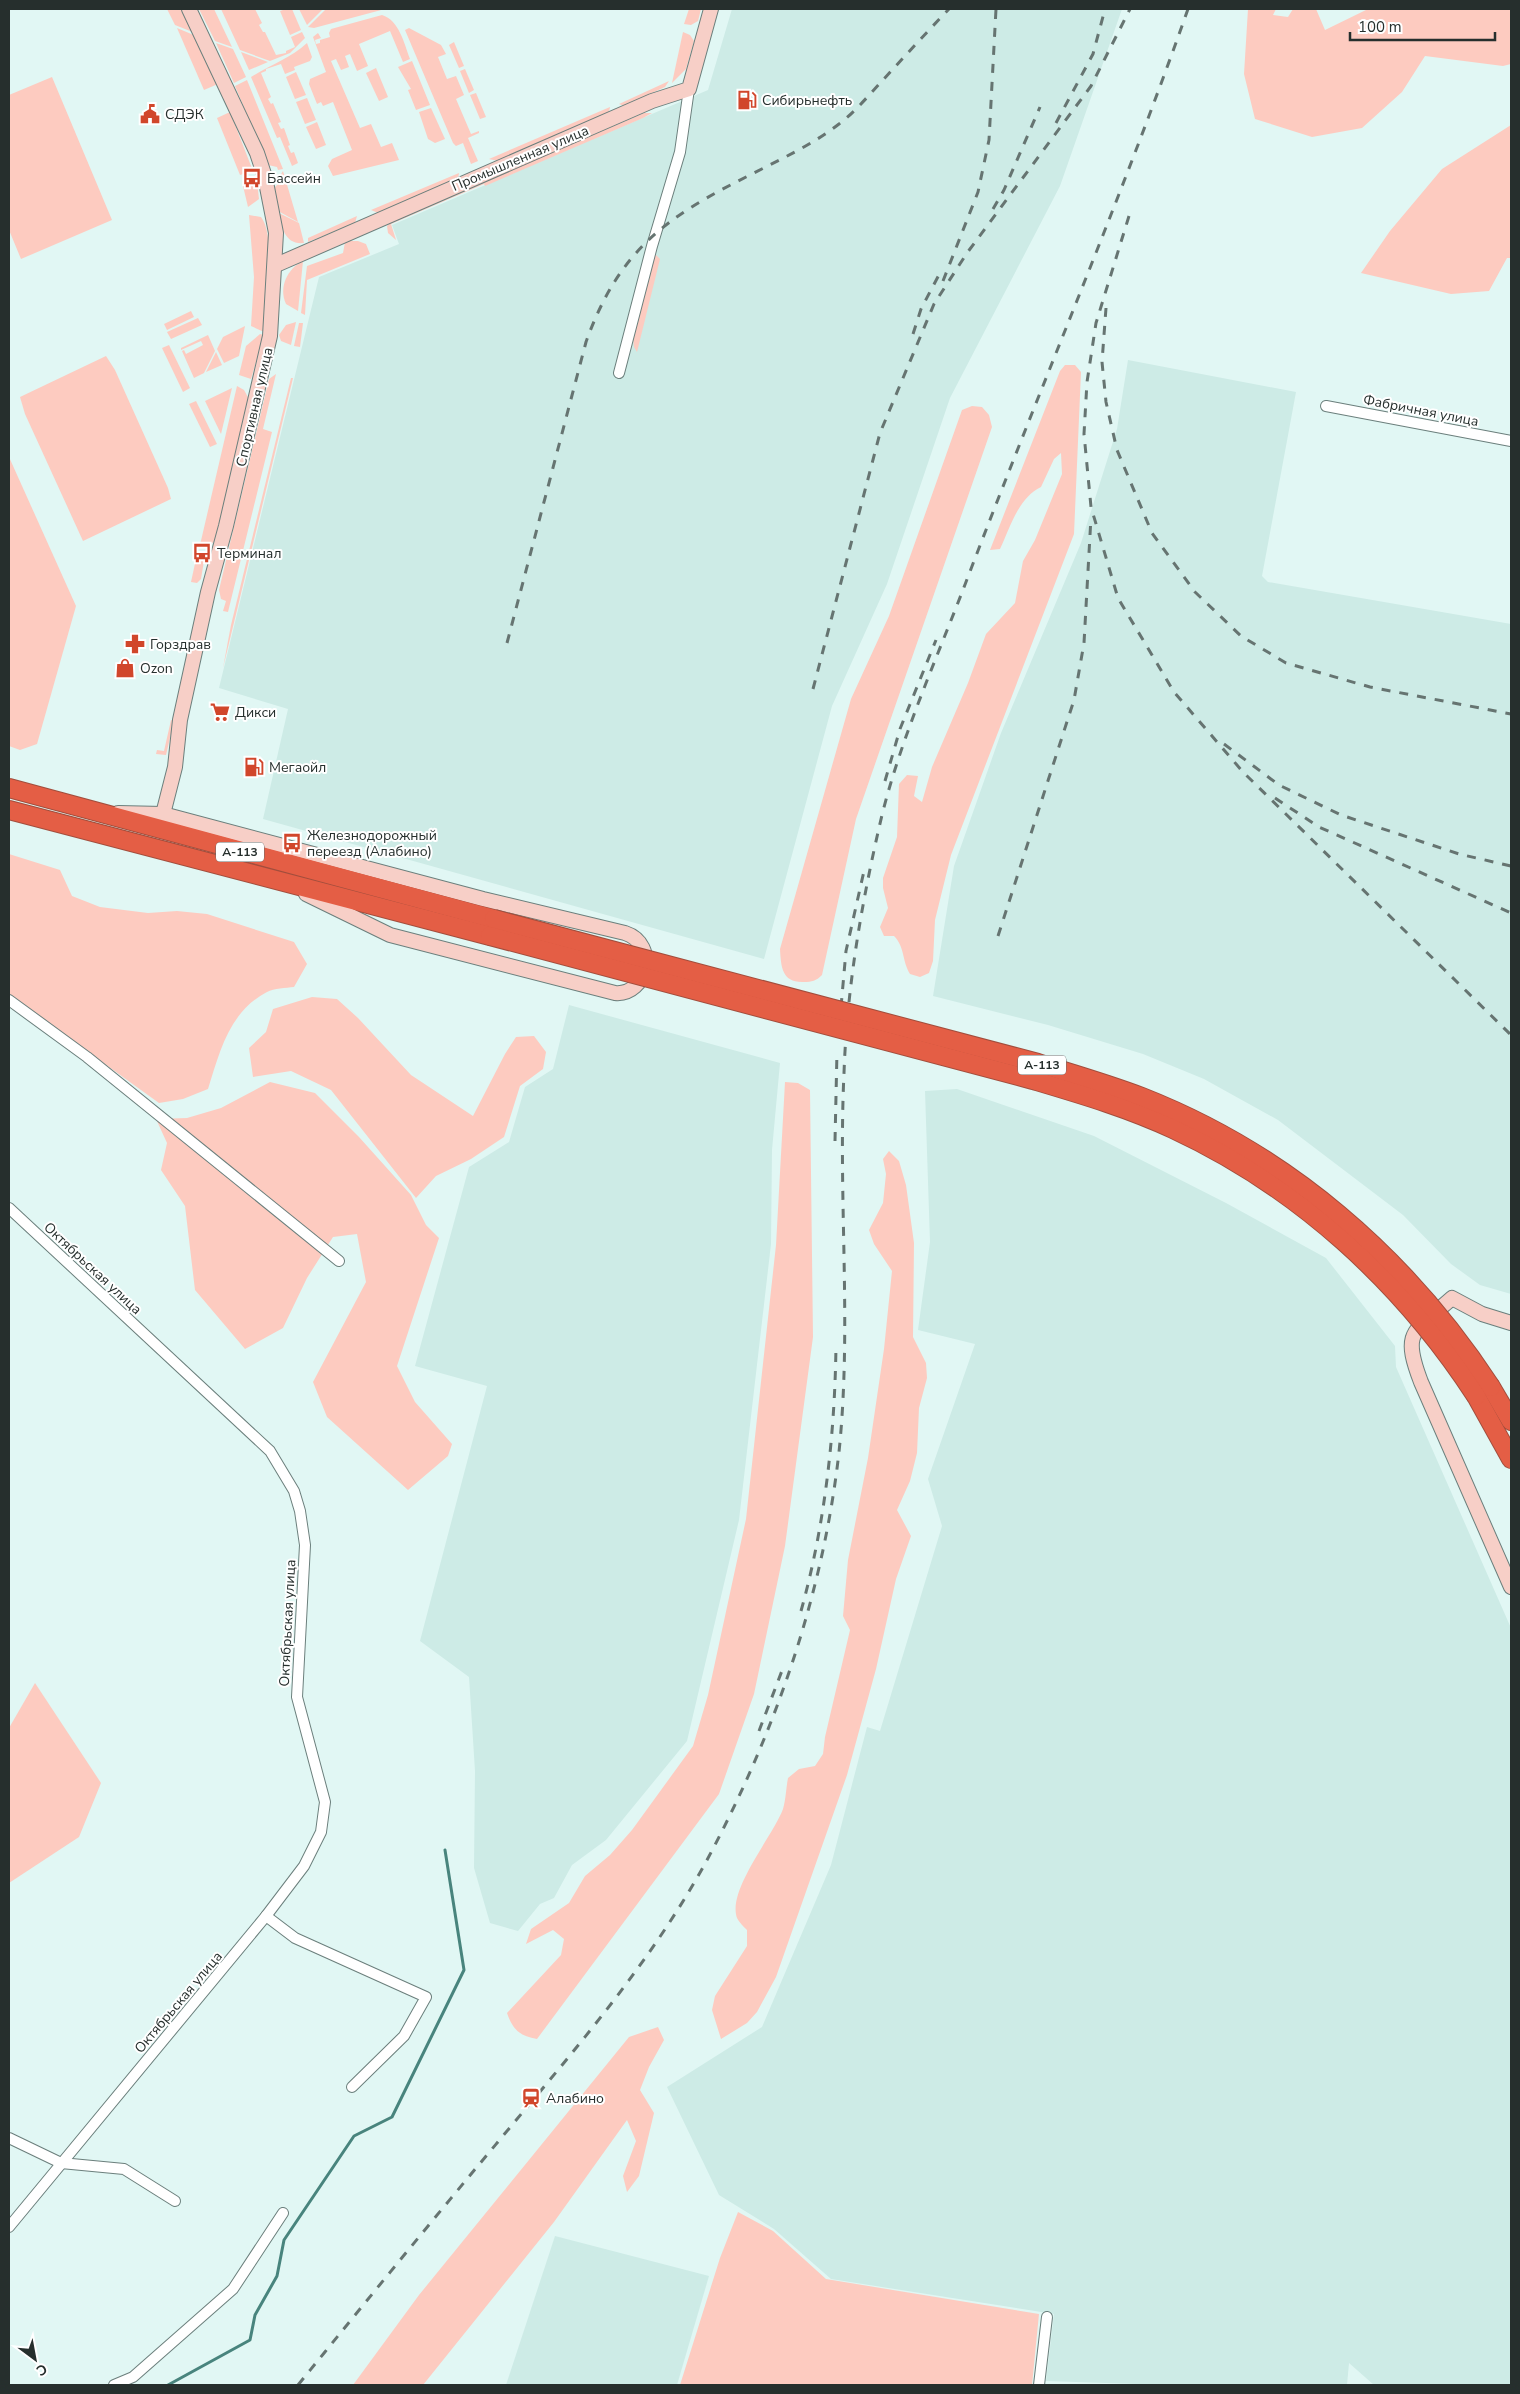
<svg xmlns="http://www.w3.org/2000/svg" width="1520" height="2394" viewBox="0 0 1520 2394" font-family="'Nunito Sans',sans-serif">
	<rect width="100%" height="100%" fill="#e1f7f4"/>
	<g fill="#cdebe6">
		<polygon points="732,9 1122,9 1060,186 950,398 887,584 832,706 764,959 263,819 288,709 219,688 319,277 399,244 392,225 708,90"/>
		<polygon points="1128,360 1296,392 1262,576 1268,582 1511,624 1511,1294 1480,1285 1451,1264 1403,1215 1278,1120 1204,1079 1143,1054 1048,1025 933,996 954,866 1001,733 1081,543 1117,429"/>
		<polygon points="569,1005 780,1063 772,1150 771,1244 739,1520 687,1741 606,1840 572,1865 554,1898 540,1904 518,1931 490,1923 474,1868 475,1771 469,1677 420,1641 487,1386 415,1366 469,1167 509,1142 525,1087 553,1069"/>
		<polygon points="957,1089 1094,1136 1226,1203 1326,1258 1395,1346 1396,1367 1511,1628 1511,2385 1374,2385 1349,2363 1347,2385 1166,2385 1046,2381 1054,2314 831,2279 774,2229 719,2195 667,2087 762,2027 831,1865 867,1727 880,1731 942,1526 928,1479 975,1344 918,1330 930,1242 925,1091"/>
		<polygon points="555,2236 709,2276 677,2385 506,2385"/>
	</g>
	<g fill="#fdcbc0">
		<polygon points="167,9 183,9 195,33 175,25"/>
		<polygon points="199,9 214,9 232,47 215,41"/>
		<polygon points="221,9 255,9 262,23 259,25 263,32 265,32 276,55 286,53 286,51 295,47 291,37 302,32 305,38 290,53 270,61 240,50"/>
		<polygon points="286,9 292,9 301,30 290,35 280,11"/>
		<polygon points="299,9 323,9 307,25"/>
		<polygon points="326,9 385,9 314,28 308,27"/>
		<polygon points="689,9 701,9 698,21 691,25 684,24"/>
		<polygon points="1248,9 1276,9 1273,15 1288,17 1293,9 1316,9 1325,30 1368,9 1511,9 1511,64 1503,66 1425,56 1402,92 1362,128 1312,137 1255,119 1244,74"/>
		<path d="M382 15C399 20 404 43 410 59L403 62 390 31 359 44 368 66 357 71 350 54 345 56 349 67 341 70 336 59 331 61 360 128 371 124 381 147 392 143 399 160 333 176 328 166 332 159 352 150 333 102 323 106 321 102 317 104 309 84 310 79 326 72 313 37 318 33 321 38 315 40 316 44 320 43V40L330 37 329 33 331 29Z"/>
		<polygon points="177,28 196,36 218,84 204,90"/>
		<polygon points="409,28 441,45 446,54 438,57 447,79 456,76 464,95 456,99 471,134 479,131 479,133 468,138 478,161 471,164 463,143 456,146 453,143 405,30"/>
		<polygon points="683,32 690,35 694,41 686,69 672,83"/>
		<polygon points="454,42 464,66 459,68 449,45"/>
		<polygon points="216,43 233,49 246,77 234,83"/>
		<path d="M307 43 312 57 310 61 294 67 295 70 285 74 281 64 266 69V71L261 73 271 97 268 99 271 104 273 103 281 122 278 123 281 129 284 128 290 145 288 146 291 153 294 152 298 163 292 166 280 137 277 138 251 77C270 65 291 58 307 43Z"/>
		<polygon points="241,52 268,62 249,70"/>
		<polygon points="412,61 430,105 416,110 408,90 411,89 398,67"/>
		<polygon points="376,68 388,97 379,101 366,73"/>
		<polygon points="465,69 474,90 469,93 460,71"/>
		<polygon points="296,72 306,95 295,99 286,77"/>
		<polygon points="52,77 112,220 21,259 9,230 9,95"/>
		<polygon points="247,80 283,169 278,170 277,167 268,165 235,86"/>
		<polygon points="669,81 665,87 624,106 619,104"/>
		<polygon points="476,93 486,117 480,119 470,95"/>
		<polygon points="307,98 316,120 305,124 296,102"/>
		<polygon points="610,107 609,112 498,161 489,159"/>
		<polygon points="431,108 445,139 435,143 428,139 419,112"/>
		<polygon points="230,112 253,171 240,175 217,118"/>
		<polygon points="644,113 652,113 643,118 485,186 484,184 391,224 396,240 388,233 387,226 391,222"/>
		<polygon points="317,122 326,145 316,149 306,127"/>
		<polygon points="1511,125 1511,258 1507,258 1489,291 1451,294 1361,273 1390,231 1442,169"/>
		<polygon points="283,171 298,222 278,211 273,189 281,181 280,176"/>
		<polygon points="459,173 458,179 378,213 371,210"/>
		<polygon points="257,182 259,199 248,207 243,186"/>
		<path d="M279 213 299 223 304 243C285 245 282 228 279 213Z"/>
		<path d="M249 215 261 217C276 235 267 308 264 332L251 326 254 277Z"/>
		<polygon points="357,216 355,223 308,242 308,238"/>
		<polygon points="348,241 358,241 366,244 370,254 307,280 305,315 301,313 307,266 343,253 345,242"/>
		<polygon points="655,254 660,259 637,352 634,347 633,338"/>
		<path d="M303 261 298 311 286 304C278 287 288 268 303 261Z"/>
		<polygon points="191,311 194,317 167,330 164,324"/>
		<polygon points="198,318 202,325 171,339 167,332"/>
		<polygon points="296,322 291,345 281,341 279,335 286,325"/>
		<polygon points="299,323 303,323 300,347 294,346"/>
		<polygon points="245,326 239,356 224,363 217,349 223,337"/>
		<polygon points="260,334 264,335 251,379 239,375 246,346"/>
		<polygon points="208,335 215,351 204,373 194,378 182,351 184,350 186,354 203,345 201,341 181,350 181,348"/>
		<polygon points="169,345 190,388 183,392 162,348"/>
		<polygon points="216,352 222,365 206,372"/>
		<polygon points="106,356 115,370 168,488 171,499 83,541 25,414 20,397"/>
		<path d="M1065 365H1075L1081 372 1074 534 951 855 935 920 933 961 929 973 920 977 910 974C902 961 905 947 894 936H884L880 927 888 908 883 888V878L897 837 899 784 907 775 918 776 914 796 922 802 932 767 968 683 986 634 1015 603 1023 561 1035 540 1062 474 1061 453 1054 459 1041 487C1018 498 1010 528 1000 549L990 550 1060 371Z"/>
		<polygon points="276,374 263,429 272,432 228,612 223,611 226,601 221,599 219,590 269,379"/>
		<polygon points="291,378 293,378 223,668 231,625"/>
		<polygon points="237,386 244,390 249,399 215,541 207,547 200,545"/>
		<polygon points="232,388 221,434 205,401"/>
		<polygon points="196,401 217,444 210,447 189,404"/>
		<path d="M972 406 982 407 989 415 992 427 856 819 822 975C816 981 812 982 804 982 782 983 781 967 780 949L851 699 889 616 962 410Z"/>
		<polygon points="9,457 76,606 37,744 20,750 9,746"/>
		<polygon points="196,559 204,561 201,579 197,583 191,582"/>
		<polygon points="171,720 174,721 166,755 156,754 157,750 164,751"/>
		<path d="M9 854 60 870 72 896 100 907 148 913 177 911 207 914 294 942 307 964 294 987C286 988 274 988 267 992 229 1012 220 1051 208 1089L183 1099 159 1103 9 995Z"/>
		<polygon points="312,997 337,999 358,1018 411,1075 473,1116 505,1054 516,1037 534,1036 546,1052 543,1069 520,1086 504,1137 471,1159 436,1176 416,1198 331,1090 291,1071 253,1077 249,1048 266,1032 273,1009"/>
		<polygon points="270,1082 315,1093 359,1137 411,1195 426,1225 439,1238 397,1366 415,1402 452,1444 448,1456 408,1490 327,1417 313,1382 366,1282 357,1234 333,1237 307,1278 283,1328 245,1349 195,1290 185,1206 161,1170 167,1143 156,1119 187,1118 221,1108"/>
		<path d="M785 1082 798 1083 810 1090 813 1337 785 1546 754 1694 719 1794 537 2039C520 2036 513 2030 507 2013L561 1955 564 1939 553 1930 526 1944 531 1929 569 1903 585 1876 610 1855 632 1830 693 1746 708 1695 746 1519 776 1245Z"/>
		<path d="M889 1151 899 1161 906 1185 914 1243 913 1337 926 1363 927 1378 919 1408 917 1453 910 1481 897 1510 911 1536 896 1579 876 1669 847 1775 776 1977 757 2012 747 2023 721 2039 712 2010 715 1996 747 1946V1930C744 1927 739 1922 737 1918 727 1890 773 1836 783 1809 786 1799 786 1788 788 1778L799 1769 815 1766 823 1754 825 1737 850 1630 843 1616 848 1560 868 1458 884 1349 892 1271 874 1244 869 1230 883 1203 886 1174 883 1159Z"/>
		<polygon points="35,1683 101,1783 79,1837 9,1883 9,1728"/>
		<polygon points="658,2027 664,2040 649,2067 640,2090 654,2113 639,2176 627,2192 623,2176 636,2141 627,2120 554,2222 423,2385 353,2385 419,2295 629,2037"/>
		<polygon points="738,2212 773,2231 826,2279 1039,2314 1032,2385 680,2385 720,2258"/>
	</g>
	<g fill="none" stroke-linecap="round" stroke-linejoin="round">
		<polyline stroke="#48847d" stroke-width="3" points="168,2385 250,2340 255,2315 277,2276 284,2240 354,2136 392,2117 464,1970 445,1850"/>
		<defs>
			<g id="street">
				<polyline points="619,373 652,246 680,152 689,89"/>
				<polyline points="1326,406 1511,441"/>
				<polyline points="9,1000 87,1057 339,1261"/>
				<polyline points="9,1208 270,1451 294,1491 300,1511 305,1545 297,1697 325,1802 321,1832 304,1866 266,1916 9,2227"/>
				<polyline points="266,1916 295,1938 426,1997 404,2036 352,2087"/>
				<polyline points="9,2138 61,2163 124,2169 175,2201"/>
				<polyline points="114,2385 133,2377 233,2289 283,2213"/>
				<polyline points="1039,2385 1047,2317"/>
			</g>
			<g id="secondary">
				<polyline points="276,265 652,101 689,89 711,9"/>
				<path d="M118 813 163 814 483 899 625 933C659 944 647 996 615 993L390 935 306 894"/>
				<polyline points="163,814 175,767 180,720 208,592 226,526 270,336 276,233 265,177 257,153 189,9"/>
				<path d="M1511 1323 1482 1314 1452 1298C1414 1332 1401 1330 1421 1382L1511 1587"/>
			</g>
			<g id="highway">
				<polyline points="9,788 494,919"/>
				<polyline points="9,810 490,936"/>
				<polyline points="1491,1387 1511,1421"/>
				<polyline points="1476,1396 1511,1459"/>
			</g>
		</defs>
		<use href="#street" stroke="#6b7f7c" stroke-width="12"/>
		<use href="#secondary" stroke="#6b7f7c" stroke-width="16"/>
		<use href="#highway" stroke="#a24e3d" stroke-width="20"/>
		<use href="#street" stroke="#fff" stroke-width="10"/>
		<use href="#secondary" stroke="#f7cfc7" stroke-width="14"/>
		<use href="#highway" stroke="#e45e45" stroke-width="18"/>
		<g stroke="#667471" stroke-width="3" stroke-dasharray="9 9" stroke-linecap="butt">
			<polyline points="1056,123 1093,54 1105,9"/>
			<polyline points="993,209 1004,190 1040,107"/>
			<polyline points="1129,216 1096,323 1087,382 1084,434 1091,507 1118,598 1174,692 1243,772 1511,1035"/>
			<polyline points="943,281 978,192 989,140 996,9"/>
			<polyline points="1106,308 1102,362 1106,402 1117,450 1152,533 1195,592 1241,636 1286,663 1370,687 1511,714"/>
			<polyline points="913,334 921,309 942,269"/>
			<path d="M507 643 586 342C619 250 666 217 750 175 781 159 812 145 839 124 855 112 868 96 882 81 904 57 926 33 949 9"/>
			<polyline points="813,689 880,433 934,304 967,253 1091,86 1130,9"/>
			<polyline points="1224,744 1279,785 1341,815 1459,854 1511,866"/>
			<polyline points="885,781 900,729 936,640"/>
			<polyline points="1275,798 1319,827 1511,913"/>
			<polyline points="998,936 1074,700 1084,643 1091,517"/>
			<polyline points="841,1007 846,951 864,871"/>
			<polyline points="835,1141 837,1051"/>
			<path d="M801 1611C825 1525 835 1433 836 1344"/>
			<polyline points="759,1731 783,1668"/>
			<path d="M298 2385C364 2304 430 2223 497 2143 572 2053 651 1963 707 1860 775 1733 823 1595 839 1452 852 1326 838 1199 844 1073 847 986 862 900 882 815 902 735 937 658 966 582 1039 390 1120 202 1188 9"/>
		</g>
		<defs>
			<g id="highway-bridge">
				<path d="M494 919 1038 1063C1073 1074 1108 1084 1142 1097 1287 1154 1406 1257 1491 1387"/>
				<path d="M490 936 1033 1080C1080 1094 1128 1108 1173 1129 1298 1187 1401 1281 1476 1396"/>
			</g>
		</defs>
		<use href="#highway-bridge" stroke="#a24e3d" stroke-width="20" stroke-linecap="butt"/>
		<use href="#highway-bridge" stroke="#e45e45" stroke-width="18"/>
	</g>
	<defs>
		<symbol id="fuel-bare" viewBox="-9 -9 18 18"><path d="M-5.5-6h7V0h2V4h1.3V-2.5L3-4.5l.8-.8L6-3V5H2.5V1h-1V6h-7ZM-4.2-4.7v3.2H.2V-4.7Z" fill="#d1462b" stroke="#fff" stroke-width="2.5" paint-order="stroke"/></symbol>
		<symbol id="civic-bare" viewBox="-9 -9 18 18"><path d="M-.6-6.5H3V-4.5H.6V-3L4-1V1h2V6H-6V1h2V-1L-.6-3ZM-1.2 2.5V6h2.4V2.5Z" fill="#d1462b" stroke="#fff" stroke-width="2.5" paint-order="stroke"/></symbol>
		<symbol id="bus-bare" viewBox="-9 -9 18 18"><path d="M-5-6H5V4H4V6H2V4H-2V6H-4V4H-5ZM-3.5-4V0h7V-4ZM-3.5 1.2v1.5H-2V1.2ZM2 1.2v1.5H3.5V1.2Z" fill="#d1462b" stroke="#fff" stroke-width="2.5" paint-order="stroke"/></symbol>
		<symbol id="pharmacy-bare" viewBox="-9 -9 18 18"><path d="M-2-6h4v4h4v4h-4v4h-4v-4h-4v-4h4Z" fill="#d1462b" stroke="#fff" stroke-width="2.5" paint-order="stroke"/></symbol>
		<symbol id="shop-bare" viewBox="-9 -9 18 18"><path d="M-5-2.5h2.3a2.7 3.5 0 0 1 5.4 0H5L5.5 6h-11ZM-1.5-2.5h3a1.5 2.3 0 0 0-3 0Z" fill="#d1462b" stroke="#fff" stroke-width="2.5" paint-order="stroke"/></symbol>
		<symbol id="supermarket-bare" viewBox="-9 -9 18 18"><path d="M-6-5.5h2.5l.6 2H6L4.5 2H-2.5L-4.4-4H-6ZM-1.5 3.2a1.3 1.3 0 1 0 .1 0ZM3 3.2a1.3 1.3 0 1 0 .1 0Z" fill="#d1462b" stroke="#fff" stroke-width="2.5" paint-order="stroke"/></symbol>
		<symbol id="station-bare" viewBox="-9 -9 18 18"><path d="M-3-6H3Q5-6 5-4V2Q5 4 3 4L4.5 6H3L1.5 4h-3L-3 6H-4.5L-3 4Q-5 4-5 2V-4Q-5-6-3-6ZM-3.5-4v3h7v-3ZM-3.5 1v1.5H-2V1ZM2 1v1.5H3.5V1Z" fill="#d1462b" stroke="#fff" stroke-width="2.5" paint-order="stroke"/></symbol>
	</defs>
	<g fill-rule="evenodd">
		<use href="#fuel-bare" x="733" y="86" width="28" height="28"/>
		<use href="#civic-bare" x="136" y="100" width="28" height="28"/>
		<use href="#bus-bare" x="238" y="164" width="28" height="28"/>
		<use href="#bus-bare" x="188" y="539" width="28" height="28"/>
		<use href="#pharmacy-bare" x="121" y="630" width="28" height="28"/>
		<use href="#shop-bare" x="111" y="654" width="28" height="28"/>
		<use href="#supermarket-bare" x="206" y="698" width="28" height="28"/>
		<use href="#fuel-bare" x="240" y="753" width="28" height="28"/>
		<use href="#bus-bare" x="278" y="829" width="28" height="28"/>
		<use href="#station-bare" x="517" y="2084" width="28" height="28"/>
	</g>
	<g text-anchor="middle" stroke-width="4" stroke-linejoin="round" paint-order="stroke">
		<g fill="#fff" stroke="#676d6c" stroke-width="1">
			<rect x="216" y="842.5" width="48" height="19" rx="4"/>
			<rect x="1018" y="1055.5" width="48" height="19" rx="4"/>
		</g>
		<g font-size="12" font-weight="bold" fill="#262f2d">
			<text x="240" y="856">А-113</text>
			<text x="1042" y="1069">А-113</text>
		</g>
		<g font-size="14" fill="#262f2d" stroke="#fff" text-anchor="start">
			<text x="762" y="105">Сибирьнефть</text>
			<text x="165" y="119">СДЭК</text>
			<text x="267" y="183">Бассейн</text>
			<text x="217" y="558">Терминал</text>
			<text x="150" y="649">Горздрав</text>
			<text x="140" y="673">Ozon</text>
			<text x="235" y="717">Дикси</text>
			<text x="269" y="772">Мегаойл</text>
			<text x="307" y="840">Железнодорожный<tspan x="307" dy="16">переезд (Алабино)</tspan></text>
			<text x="546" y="2103">Алабино</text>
		</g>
		<g font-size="14" fill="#262f2d" stroke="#fff">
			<text transform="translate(520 158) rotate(-23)" y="5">Промышленная улица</text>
			<text transform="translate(254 407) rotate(-77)" y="5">Спортивная улица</text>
			<text transform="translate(1421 410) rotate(11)" y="5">Фабричная улица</text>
			<text transform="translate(93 1268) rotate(43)" y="5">Октябрьская улица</text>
			<text transform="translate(287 1623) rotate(-87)" y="5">Октябрьская улица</text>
			<text transform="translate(178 2002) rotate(-50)" y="5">Октябрьская улица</text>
		</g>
	</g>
	<rect width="1520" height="2394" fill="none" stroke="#262f2d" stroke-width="20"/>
	<g transform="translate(35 2359) rotate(148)" stroke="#ffffff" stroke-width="4" paint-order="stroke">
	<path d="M0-4L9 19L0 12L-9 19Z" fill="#262f2d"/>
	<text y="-8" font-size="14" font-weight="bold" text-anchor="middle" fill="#262f2d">С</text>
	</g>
	<path d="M1350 32v8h145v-8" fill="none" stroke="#262f2d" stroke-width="2.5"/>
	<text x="1358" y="32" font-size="15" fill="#262f2d" stroke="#ffffff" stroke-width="4" paint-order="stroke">100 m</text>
</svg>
